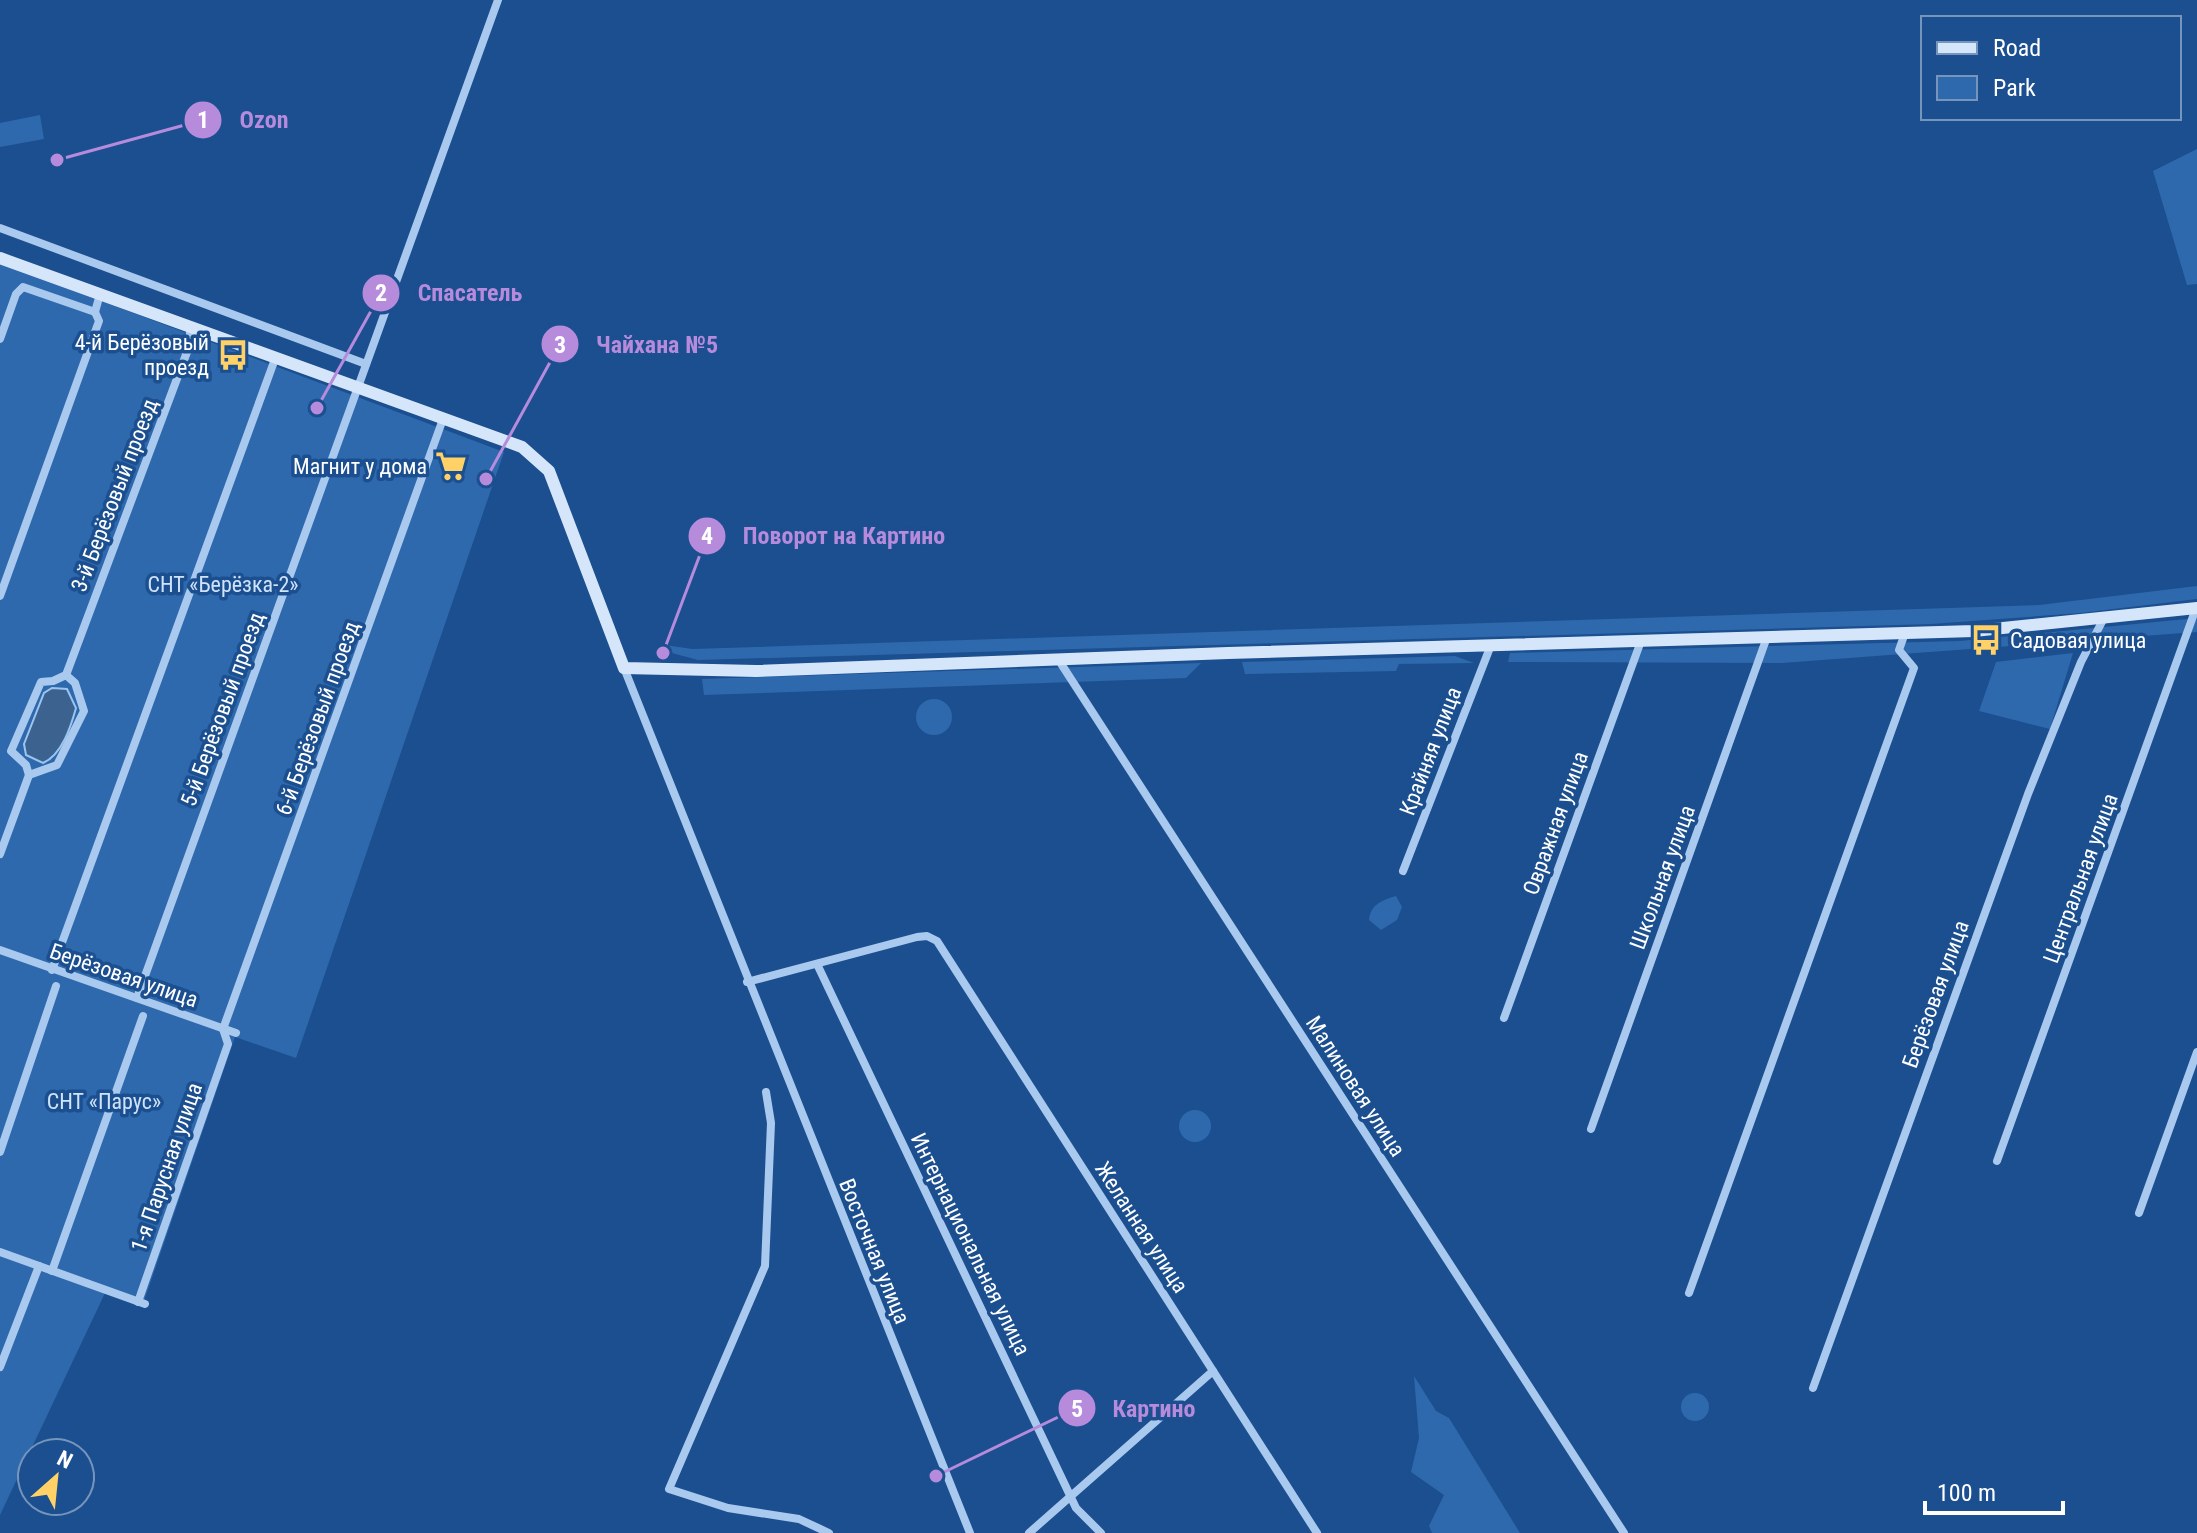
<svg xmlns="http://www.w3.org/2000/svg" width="2197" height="1533" viewBox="0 0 2197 1533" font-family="'Roboto Condensed',sans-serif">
	<rect width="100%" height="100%" fill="#1b4f8f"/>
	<g fill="#2e69ad">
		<polygon points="40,115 44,139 0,147 0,123"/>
		<polygon points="2197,149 2197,284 2187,285 2153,171"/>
		<polygon points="0,263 504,452 296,1058 235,1037 143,1304 106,1291 0,1515"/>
		<polygon points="2197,586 2197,599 2080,613 1931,624 698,660 668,652 665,645 692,649 2039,605"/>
		<polygon points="2197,618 2197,632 1782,663 1508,662 1510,653 1960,641"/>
		<polygon points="2073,653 2050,729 1979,711 1996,662"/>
		<polygon points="1455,656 1474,663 1399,664 1396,671 1245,674 1242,662"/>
		<polygon points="1201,663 1186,678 704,695 702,679"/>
		<circle cx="934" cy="717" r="18"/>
		<path d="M1396 896 1402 907 1397 920 1381 930 1369 920C1370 905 1382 900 1396 896Z"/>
		<circle cx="1195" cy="1126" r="16"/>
		<polygon points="1414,1376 1436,1411 1449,1418 1520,1533 1432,1533 1429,1526 1444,1495 1411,1472 1419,1438"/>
		<circle cx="1695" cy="1407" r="14"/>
	</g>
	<path fill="#3c6290" stroke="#9cc4f0" stroke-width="2" d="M52 688 67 689 76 708C71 726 62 755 43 763L26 755 24 744 44 693Z"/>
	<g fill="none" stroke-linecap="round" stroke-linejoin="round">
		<g stroke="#a9c9ee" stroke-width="8">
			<polyline points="0,228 366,364"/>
			<polyline points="0,339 16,294 23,287 95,312 100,294"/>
			<polyline points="0,596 99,321 95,312"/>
			<polyline points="1058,659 1624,1533"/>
			<polyline points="624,668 970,1533"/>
			<polyline points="29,775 57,765 84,711 75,683 66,675"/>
			<polyline points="0,854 29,775 26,765 11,751 41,682 53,681 66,675 190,344 190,327"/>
			<polyline points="1403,871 1491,645"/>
			<polyline points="0,950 236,1033"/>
			<polyline points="817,964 1076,1508 1101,1533"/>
			<polyline points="52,970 275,359"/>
			<polyline points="747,982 917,937 927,936 937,941 1317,1533"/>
			<polyline points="137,998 498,0"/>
			<polyline points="1504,1018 1641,641"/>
			<polyline points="766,1092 771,1123 765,1266 669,1489 728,1508 799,1519 829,1533"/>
			<polyline points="1591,1129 1767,637"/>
			<polyline points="0,1152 56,986"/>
			<polyline points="1997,1161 2196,608"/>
			<polyline points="2139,1213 2197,1052"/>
			<polyline points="0,1252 145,1304"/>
			<polyline points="52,1271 143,1016"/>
			<polyline points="1689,1293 1914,668 1899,650 1905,633"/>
			<polyline points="138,1302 228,1044 223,1029 443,419"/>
			<polyline points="0,1367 39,1266"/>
			<polyline points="1813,1388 2028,794 2081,662 2104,618"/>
			<polyline points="1029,1533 1213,1371"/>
		</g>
		<polyline stroke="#d6e6fa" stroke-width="12" points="0,258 522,447 549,471 624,668 756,671 1228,653 1974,631 2197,608"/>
	</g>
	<defs>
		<symbol id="bus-bare" viewBox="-9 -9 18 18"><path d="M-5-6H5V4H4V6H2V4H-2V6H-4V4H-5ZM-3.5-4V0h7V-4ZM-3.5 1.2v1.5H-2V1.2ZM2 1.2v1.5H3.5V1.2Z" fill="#ffd166" stroke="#1b4f8f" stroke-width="2.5" paint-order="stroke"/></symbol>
		<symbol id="supermarket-bare" viewBox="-9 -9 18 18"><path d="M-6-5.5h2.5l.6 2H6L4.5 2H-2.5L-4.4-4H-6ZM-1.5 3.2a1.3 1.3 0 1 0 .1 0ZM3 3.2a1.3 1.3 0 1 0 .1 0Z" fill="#ffd166" stroke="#1b4f8f" stroke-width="2.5" paint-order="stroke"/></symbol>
	</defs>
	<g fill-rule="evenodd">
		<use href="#bus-bare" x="211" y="333" width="44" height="44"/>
		<use href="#supermarket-bare" x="429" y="444" width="44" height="44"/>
		<use href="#bus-bare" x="1964" y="618" width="44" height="44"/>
	</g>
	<g text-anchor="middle" stroke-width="7" stroke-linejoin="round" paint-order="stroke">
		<g font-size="22" fill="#fff" stroke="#1b4f8f" text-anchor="end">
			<text x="209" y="350">4-й Берёзовый<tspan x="209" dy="25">проезд</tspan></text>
			<text x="427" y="474">Магнит у дома</text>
			<text x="2010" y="648" text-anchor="start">Садовая улица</text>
		</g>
		<g font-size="22" fill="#fff" stroke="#1b4f8f">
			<text transform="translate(114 495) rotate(-69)" y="8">3-й Берёзовый проезд</text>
			<text transform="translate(222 709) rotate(-70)" y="8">5-й Берёзовый проезд</text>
			<text transform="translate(317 718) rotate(-70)" y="8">6-й Берёзовый проезд</text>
			<text transform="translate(1430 751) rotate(-69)" y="8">Крайняя улица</text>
			<text transform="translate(1555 823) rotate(-70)" y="8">Овражная улица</text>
			<text transform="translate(1662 877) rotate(-70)" y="8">Школьная улица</text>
			<text transform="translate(2080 878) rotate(-70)" y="8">Центральная улица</text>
			<text transform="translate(124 975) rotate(19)" y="8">Берёзовая улица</text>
			<text transform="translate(1935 994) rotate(-70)" y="8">Берёзовая улица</text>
			<text transform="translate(1356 1086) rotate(57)" y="8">Малиновая улица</text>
			<text transform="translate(166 1167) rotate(-71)" y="8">1-я Парусная улица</text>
			<text transform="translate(1142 1227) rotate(57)" y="8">Желанная улица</text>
			<text transform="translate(971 1244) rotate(64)" y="8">Интернациональная улица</text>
			<text transform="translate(875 1251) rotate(68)" y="8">Восточная улица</text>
		</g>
		<g font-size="22" fill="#cfe3fa" stroke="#1b4f8f">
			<text x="223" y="592">СНТ «Берёзка-2»</text>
			<text x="104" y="1109">СНТ «Парус»</text>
		</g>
	</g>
	<path fill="none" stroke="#b68bdc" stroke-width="3" d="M57 160L203 120M317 408L381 293M486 479L560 344M663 653L707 536M936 1476L1077 1408"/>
	<g fill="#b68bdc" stroke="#1b4f8f" stroke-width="3">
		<circle cx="57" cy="160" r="8"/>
		<circle cx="317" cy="408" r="8"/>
		<circle cx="486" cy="479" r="8"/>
		<circle cx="663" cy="653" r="8"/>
		<circle cx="936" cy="1476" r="8"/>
		<circle cx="203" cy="120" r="20"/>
		<circle cx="381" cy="293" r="20"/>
		<circle cx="560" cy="344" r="20"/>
		<circle cx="707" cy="536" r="20"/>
		<circle cx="1077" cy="1408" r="20"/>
	</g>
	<g font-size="24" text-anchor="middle" font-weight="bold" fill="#fff">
		<text x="203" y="128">1</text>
		<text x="381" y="301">2</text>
		<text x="560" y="353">3</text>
		<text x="707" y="544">4</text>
		<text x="1077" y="1417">5</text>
	</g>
	<g font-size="24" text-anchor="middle" font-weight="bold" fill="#b68bdc" stroke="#1b4f8f" stroke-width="7" stroke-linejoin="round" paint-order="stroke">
		<text x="264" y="128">Ozon</text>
		<text x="470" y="301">Спасатель</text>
		<text x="657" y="353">Чайхана №5</text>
		<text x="844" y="544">Поворот на Картино</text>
		<text x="1154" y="1417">Картино</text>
	</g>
	<rect x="1921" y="16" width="260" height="104" fill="#1b4f8f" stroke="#7695bc" stroke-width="2"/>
	<rect x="1937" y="42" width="40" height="12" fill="#d6e6fa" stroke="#7695bc" stroke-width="2"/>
	<text x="1993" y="56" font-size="24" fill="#ffffff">Road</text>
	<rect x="1937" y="76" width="40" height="24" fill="#2e69ad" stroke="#7695bc" stroke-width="2"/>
	<text x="1993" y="96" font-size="24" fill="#ffffff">Park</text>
	<g transform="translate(56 1477) rotate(27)"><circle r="38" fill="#1b4f8f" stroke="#7695bc" stroke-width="2"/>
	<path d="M0-6L14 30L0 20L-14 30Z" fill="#ffd166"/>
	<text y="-12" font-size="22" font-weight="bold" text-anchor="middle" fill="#ffffff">N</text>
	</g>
	<path d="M1925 1501v12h138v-12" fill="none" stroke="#ffffff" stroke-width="4"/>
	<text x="1937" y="1501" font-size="24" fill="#ffffff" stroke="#1b4f8f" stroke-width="6" paint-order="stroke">100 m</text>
</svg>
